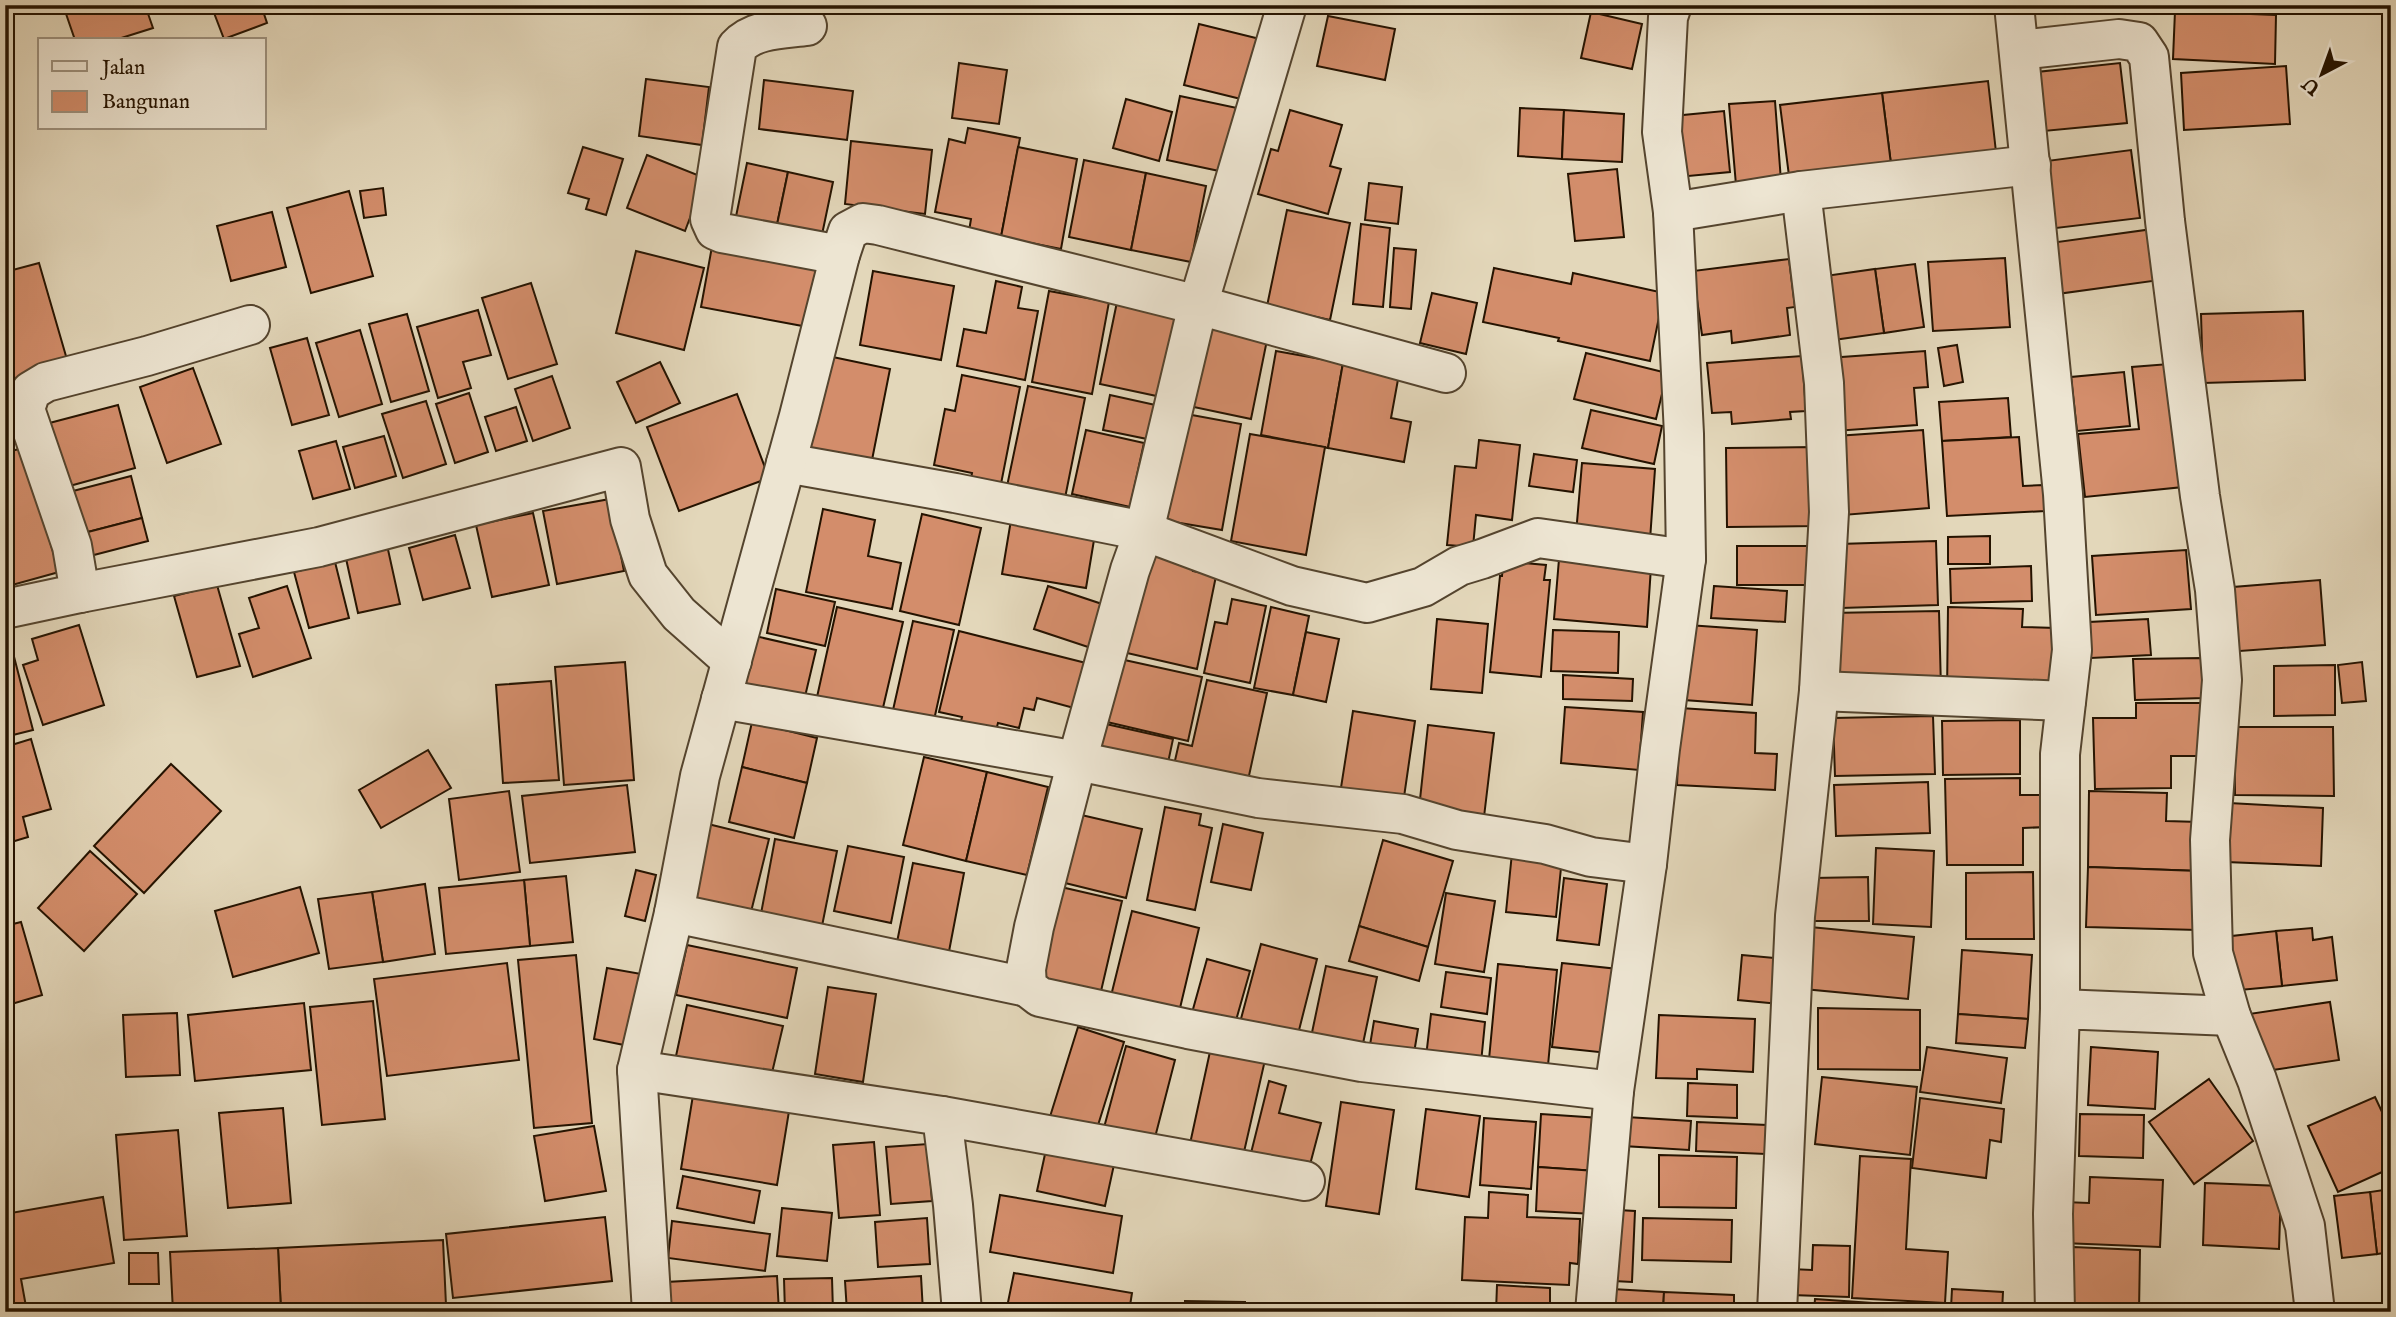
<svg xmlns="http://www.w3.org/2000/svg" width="2396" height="1317" viewBox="0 0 2396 1317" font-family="'IM FELL English',serif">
	<rect width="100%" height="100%" fill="#e3d7ba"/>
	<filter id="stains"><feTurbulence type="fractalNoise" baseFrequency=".00286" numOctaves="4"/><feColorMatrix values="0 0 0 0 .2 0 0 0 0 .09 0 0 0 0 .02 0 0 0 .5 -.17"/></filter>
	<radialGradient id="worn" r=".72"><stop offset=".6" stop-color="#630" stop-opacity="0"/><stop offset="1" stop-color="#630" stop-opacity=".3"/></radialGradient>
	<g fill="#d38d6b" stroke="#251300" stroke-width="2">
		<polygon points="63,5 145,5 153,28 115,40 75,40"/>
		<polygon points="211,5 261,5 267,23 224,39"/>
		<polygon points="2175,11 2276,15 2275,64 2173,59"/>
		<polygon points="1591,12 1642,24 1632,69 1581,58"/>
		<polygon points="1328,16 1395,29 1385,80 1317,66"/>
		<polygon points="1199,24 1268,41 1253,102 1184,85"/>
		<polygon points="959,63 1007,70 999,124 952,118"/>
		<polygon points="2120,63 2127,123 2044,131 2037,72"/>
		<polygon points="2286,66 2290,124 2184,130 2181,73"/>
		<polygon points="646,79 709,87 702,145 639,136"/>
		<polygon points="764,80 853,91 847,140 759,129"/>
		<polygon points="1988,81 1996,152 1891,164 1882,93"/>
		<polygon points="1882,93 1891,164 1789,176 1780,105"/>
		<polygon points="1180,96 1237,108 1224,172 1167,160"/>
		<polygon points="1126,99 1172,112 1159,161 1113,148"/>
		<polygon points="1775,101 1781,181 1736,185 1729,104"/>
		<polygon points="1520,108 1564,110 1562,159 1518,156"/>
		<polygon points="1290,110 1342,125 1330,166 1341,169 1328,214 1258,194 1271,149 1278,151"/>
		<polygon points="1564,110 1624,114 1622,162 1562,159"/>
		<polygon points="1724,111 1730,172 1678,177 1673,116"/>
		<polygon points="968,128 1020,138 1001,237 968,237 971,219 935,212 949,139 965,143"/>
		<polygon points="851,141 932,150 925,214 845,204"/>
		<polygon points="583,147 623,159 606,215 586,209 589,199 568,193"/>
		<polygon points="1018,147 1077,159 1061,249 1001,237"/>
		<polygon points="2131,150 2140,218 2048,229 2039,162"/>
		<polygon points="647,155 705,178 685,231 627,208"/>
		<polygon points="1084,160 1146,173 1131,250 1069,237"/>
		<polygon points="747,163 788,172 774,239 733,231"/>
		<polygon points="1617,169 1624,237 1575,241 1568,174"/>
		<polygon points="788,172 833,182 819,249 774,239"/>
		<polygon points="1146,173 1206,186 1191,262 1131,250"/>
		<polygon points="1369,183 1402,187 1398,224 1365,220"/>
		<polygon points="383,188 386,215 364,218 360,191"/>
		<polygon points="349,191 373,276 311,293 287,208"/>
		<polygon points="1287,210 1350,223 1330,320 1267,306"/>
		<polygon points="272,212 286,267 231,281 217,226"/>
		<polygon points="1361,224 1390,228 1383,307 1353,304"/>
		<polygon points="2153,229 2160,280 2057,294 2050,243"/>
		<polygon points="713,241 819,261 808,327 701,307"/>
		<polygon points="1394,248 1416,250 1411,309 1390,307"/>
		<polygon points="636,251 704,268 684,350 616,333"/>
		<polygon points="2005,258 2010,327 1933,331 1928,262"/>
		<polygon points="1789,259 1795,307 1787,308 1790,335 1732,343 1731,331 1702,335 1693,271"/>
		<polygon points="39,263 68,363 5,381 5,272"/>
		<polygon points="1915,264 1924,327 1884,333 1875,269"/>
		<polygon points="1494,268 1571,284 1573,273 1664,293 1650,361 1558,341 1559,338 1483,322"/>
		<polygon points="1875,269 1884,333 1826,341 1818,277"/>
		<polygon points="873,271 954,286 941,360 860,345"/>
		<polygon points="996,281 1022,287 1018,308 1038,311 1025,380 957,366 964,329 986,333"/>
		<polygon points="531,283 557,364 508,379 482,298"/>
		<polygon points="1049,291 1109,302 1092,394 1032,382"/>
		<polygon points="1432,293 1477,303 1466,354 1420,343"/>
		<polygon points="1117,302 1183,315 1166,398 1100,384"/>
		<polygon points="478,310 491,355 463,362 471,388 438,398 417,327"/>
		<polygon points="2303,311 2305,380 2203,383 2201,314"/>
		<polygon points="407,314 429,391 391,402 369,324"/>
		<polygon points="1205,327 1267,340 1251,419 1189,406"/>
		<polygon points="360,330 382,404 339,417 316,343"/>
		<polygon points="307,338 329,415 292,425 270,348"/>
		<polygon points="1957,345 1963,382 1944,386 1938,348"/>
		<polygon points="1276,351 1343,363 1328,448 1261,435"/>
		<polygon points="1925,351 1928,387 1914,388 1917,425 1835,431 1828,358"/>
		<polygon points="1586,353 1667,373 1656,419 1574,399"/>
		<polygon points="828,356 890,369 871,465 809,452"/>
		<polygon points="1802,356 1806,411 1790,412 1791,419 1732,424 1731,412 1712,413 1707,363"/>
		<polygon points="660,362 680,403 636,423 617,382"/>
		<polygon points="1343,363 1399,374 1391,418 1411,422 1404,462 1328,448"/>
		<polygon points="2169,364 2183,487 2085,497 2078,434 2139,429 2132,367"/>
		<polygon points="193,368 221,444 167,463 140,387"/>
		<polygon points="2124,372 2130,426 2077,431 2071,377"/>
		<polygon points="962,375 1020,387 1000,489 970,483 972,473 934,465 945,409 955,411"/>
		<polygon points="552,376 570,428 533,441 515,389"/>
		<polygon points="1028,386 1085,398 1064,503 1006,491"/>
		<polygon points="469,393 488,452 455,463 436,404"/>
		<polygon points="737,394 769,478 679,511 647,427"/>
		<polygon points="1110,395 1160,406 1152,440 1103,430"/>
		<polygon points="2008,398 2011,437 1942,441 1939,402"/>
		<polygon points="426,401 446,464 403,478 382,414"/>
		<polygon points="118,405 135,468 55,490 38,426"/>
		<polygon points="516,407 527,441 496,451 485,417"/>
		<polygon points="1591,410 1662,426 1654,464 1582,448"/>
		<polygon points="1181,413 1241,424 1222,530 1162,520"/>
		<polygon points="1086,430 1144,443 1130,507 1072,494"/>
		<polygon points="1923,430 1929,508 1843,515 1836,436"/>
		<polygon points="1250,434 1325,447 1306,555 1231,541"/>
		<polygon points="384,436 396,476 355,488 343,447"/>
		<polygon points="2019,437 2023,486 2043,485 2045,511 1947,516 1942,441"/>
		<polygon points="1479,440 1520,445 1512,520 1476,515 1473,547 1447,545 1455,466 1476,468"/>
		<polygon points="336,441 350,489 313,499 299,451"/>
		<polygon points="1815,447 1816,526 1727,527 1726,448"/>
		<polygon points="22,448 59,572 5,587 5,453"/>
		<polygon points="1534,454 1577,460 1573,492 1529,486"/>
		<polygon points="1582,463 1655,469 1650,540 1576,534"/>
		<polygon points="131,476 142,518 84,533 73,491"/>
		<polygon points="610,499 624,571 557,584 543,511"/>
		<polygon points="823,509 875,520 868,556 901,563 892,609 806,592"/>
		<polygon points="533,513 549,585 492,597 476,525"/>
		<polygon points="922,514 981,528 959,625 900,611"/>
		<polygon points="142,518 148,541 90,556 84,533"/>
		<polygon points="1011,520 1095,534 1086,588 1002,574"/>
		<polygon points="455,535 470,588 423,600 409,548"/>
		<polygon points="1990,536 1990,564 1948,564 1948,537"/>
		<polygon points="1936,541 1938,605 1841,608 1839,544"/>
		<polygon points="387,545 400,604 358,613 345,554"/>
		<rect x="1737" y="546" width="76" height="39"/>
		<polygon points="1149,549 1196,560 1193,571 1216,576 1197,669 1127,653"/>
		<polygon points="2186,550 2191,609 2096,615 2092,556"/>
		<polygon points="1559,559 1651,567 1647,627 1554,619"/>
		<polygon points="1503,561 1546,565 1544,580 1550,580 1541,677 1490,672 1500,576 1502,576"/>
		<polygon points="335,562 349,618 309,628 294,572"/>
		<polygon points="2031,566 2032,601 1951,603 1950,569"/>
		<polygon points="2320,580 2325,645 2226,652 2221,588"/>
		<polygon points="217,585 240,666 197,677 174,596"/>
		<polygon points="287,586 311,658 253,677 239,634 259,628 249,598"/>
		<polygon points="1048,586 1108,606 1094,649 1034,629"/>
		<polygon points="1714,586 1787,591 1785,622 1711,618"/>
		<polygon points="776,589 835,602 825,646 767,633"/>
		<polygon points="1232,599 1266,606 1250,683 1204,673 1215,622 1227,624"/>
		<polygon points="837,607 903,622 882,712 817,697"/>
		<polygon points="1271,607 1309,616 1293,695 1254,688"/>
		<polygon points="1948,607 2023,609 2022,627 2056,628 2055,698 1947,695"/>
		<polygon points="1939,611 1941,689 1832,691 1830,613"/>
		<polygon points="1437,619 1488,624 1482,693 1431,689"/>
		<polygon points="2148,619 2151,655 2091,658 2089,622"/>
		<polygon points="913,621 954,630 934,720 893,710"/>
		<polygon points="5,622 33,730 5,737"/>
		<polygon points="79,625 104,705 43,725 23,665 38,660 32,639"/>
		<polygon points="1688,625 1757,630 1752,705 1684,700"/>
		<polygon points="1553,630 1619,632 1618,673 1551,671"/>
		<polygon points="959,631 1086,663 1074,708 1037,698 1034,710 1024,708 1019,728 998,723 994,738 959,729 962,717 939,712"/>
		<polygon points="1306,632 1339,639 1326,702 1293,695"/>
		<polygon points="755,636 816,650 803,705 742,692"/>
		<polygon points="2202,658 2204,698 2135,700 2133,659"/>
		<polygon points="1120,659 1202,677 1188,741 1107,722"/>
		<polygon points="625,662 634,780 564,785 555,667"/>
		<polygon points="2362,662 2366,701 2342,703 2338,665"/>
		<polygon points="2335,665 2335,715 2274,716 2274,666"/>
		<polygon points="1563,675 1633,679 1632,701 1563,699"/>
		<polygon points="1207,680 1267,693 1245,794 1171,778 1179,743 1192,746"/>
		<polygon points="551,681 559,780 503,783 496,685"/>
		<polygon points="2136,703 2201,703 2202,756 2171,756 2171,788 2095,789 2093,718 2136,718"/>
		<polygon points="1565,707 1643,712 1639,770 1561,763"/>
		<polygon points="1680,708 1756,713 1755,753 1777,754 1775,790 1677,785"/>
		<polygon points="1353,711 1415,721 1403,804 1340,794"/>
		<polygon points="1933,716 1935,774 1835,776 1833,718"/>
		<polygon points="2020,720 2020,774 1943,775 1942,721"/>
		<polygon points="752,722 817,738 807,783 742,767"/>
		<polygon points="1106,724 1173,739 1165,777 1098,762"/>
		<polygon points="1428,725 1494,733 1484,817 1419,809"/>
		<polygon points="2234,727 2333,727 2334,796 2235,795"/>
		<polygon points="31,739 51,809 23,817 28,837 5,844 5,747"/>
		<polygon points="428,750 451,788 381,828 359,790"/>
		<polygon points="924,757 987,772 966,861 903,845"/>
		<polygon points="171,764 221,811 144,893 94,846"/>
		<polygon points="742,767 807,783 794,838 729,822"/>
		<polygon points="987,772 1048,787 1027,875 966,861"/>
		<polygon points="2020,778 2020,795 2046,795 2047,827 2023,828 2023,865 1947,865 1945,779"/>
		<polygon points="1928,782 1930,833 1836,836 1834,785"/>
		<polygon points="627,785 635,852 530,863 522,796"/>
		<polygon points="509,791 520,872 459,880 449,799"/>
		<polygon points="2089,791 2167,793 2166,821 2200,822 2199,871 2088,867"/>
		<polygon points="2229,803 2323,808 2321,866 2226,862"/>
		<polygon points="1165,807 1201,814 1199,825 1212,828 1195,910 1147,900"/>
		<polygon points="1077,814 1142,829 1126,898 1061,882"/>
		<polygon points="708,824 769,839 749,920 689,906"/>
		<polygon points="1223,824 1263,833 1251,890 1211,882"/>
		<polygon points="775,839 837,851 821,931 760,919"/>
		<polygon points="1383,840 1453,861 1428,947 1359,926"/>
		<polygon points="848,846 904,857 891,923 834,911"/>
		<polygon points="1876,848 1934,851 1931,927 1873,924"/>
		<polygon points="90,851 137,894 84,951 38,908"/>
		<polygon points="1512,853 1562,858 1556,917 1506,912"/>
		<polygon points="913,863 964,873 946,967 894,957"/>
		<polygon points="2088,867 2199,871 2198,930 2086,927"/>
		<polygon points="636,870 656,875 645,921 625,916"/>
		<polygon points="2033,872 2034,939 1966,939 1966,873"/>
		<polygon points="566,876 573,942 530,946 524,880"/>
		<polygon points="1868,877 1869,921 1813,921 1813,878"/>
		<polygon points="1564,878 1607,884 1599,945 1557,940"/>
		<polygon points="524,880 530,946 446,954 439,888"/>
		<polygon points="425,884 435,954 383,962 372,892"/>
		<polygon points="300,887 319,953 233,977 215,911"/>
		<polygon points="1061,887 1122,901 1098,1004 1037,990"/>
		<polygon points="372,892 383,962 329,969 318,899"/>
		<polygon points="1446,893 1495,901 1484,972 1435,964"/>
		<polygon points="1132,911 1199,928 1176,1025 1108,1008"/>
		<polygon points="21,922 42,995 5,1006 5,926"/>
		<polygon points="1359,926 1428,947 1419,981 1349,961"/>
		<polygon points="1810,927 1914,937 1908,999 1804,989"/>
		<polygon points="2312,928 2313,940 2332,937 2337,980 2282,986 2276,931"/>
		<polygon points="2276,931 2282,986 2229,991 2223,937"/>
		<polygon points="1261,944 1317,959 1295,1046 1238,1030"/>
		<polygon points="687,945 797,968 787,1018 676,995"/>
		<polygon points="1962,950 2032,955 2028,1019 1958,1014"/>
		<polygon points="576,955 592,1123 534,1128 518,960"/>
		<polygon points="1742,955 1784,959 1780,1004 1738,1000"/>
		<polygon points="1207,959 1250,971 1233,1031 1190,1020"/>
		<polygon points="507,963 519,1060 387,1076 374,979"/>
		<polygon points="1562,963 1618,969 1608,1053 1552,1047"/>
		<polygon points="1498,964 1557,970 1547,1076 1488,1070"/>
		<polygon points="1326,966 1377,977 1361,1053 1310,1042"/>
		<polygon points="607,968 647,975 634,1047 594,1039"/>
		<polygon points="1446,972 1491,978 1487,1014 1441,1007"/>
		<polygon points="828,987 876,994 863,1082 815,1074"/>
		<polygon points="373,1001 385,1119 322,1125 310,1007"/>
		<polygon points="2330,1002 2339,1060 2259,1072 2249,1014"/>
		<polygon points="304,1003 311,1070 195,1081 188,1015"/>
		<polygon points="687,1005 783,1026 771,1077 676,1056"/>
		<polygon points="1818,1008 1920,1010 1920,1070 1818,1069"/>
		<polygon points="177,1013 180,1075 126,1077 123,1015"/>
		<polygon points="1431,1014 1485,1022 1481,1063 1426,1057"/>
		<polygon points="1958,1014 2028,1019 2025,1048 1956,1043"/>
		<polygon points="1659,1015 1755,1019 1753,1072 1697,1069 1697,1079 1656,1078"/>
		<polygon points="1374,1021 1418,1029 1412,1065 1368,1057"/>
		<polygon points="1078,1027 1124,1042 1094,1138 1048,1123"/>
		<polygon points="1126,1046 1175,1060 1152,1149 1102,1135"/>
		<polygon points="1211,1047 1265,1060 1241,1165 1188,1153"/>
		<polygon points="1927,1047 2007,1058 2001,1103 1920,1092"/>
		<polygon points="2091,1047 2158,1052 2155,1109 2088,1105"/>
		<polygon points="1822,1077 1917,1087 1910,1155 1815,1144"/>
		<polygon points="2209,1079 2253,1141 2194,1184 2149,1122"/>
		<polygon points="1269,1081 1286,1086 1279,1113 1321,1123 1307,1176 1249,1161"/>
		<polygon points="1688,1083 1737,1085 1737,1118 1687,1116"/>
		<polygon points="694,1089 790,1105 777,1185 681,1169"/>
		<polygon points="2375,1097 2391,1131 2391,1168 2338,1192 2308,1126"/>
		<polygon points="1920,1098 2004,1109 2001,1142 1990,1140 1986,1178 1912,1168"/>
		<polygon points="1341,1102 1394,1110 1379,1214 1326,1206"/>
		<polygon points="283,1108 291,1203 228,1208 219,1113"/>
		<polygon points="1426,1109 1480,1116 1469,1197 1416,1189"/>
		<polygon points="1541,1114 1600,1118 1596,1171 1538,1167"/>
		<polygon points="2080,1114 2144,1115 2143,1158 2079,1156"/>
		<polygon points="1626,1117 1691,1121 1689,1150 1623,1146"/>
		<polygon points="1484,1118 1536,1122 1531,1189 1480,1185"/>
		<polygon points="1697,1122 1767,1125 1766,1154 1696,1151"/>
		<polygon points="594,1126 606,1191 545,1201 534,1136"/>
		<polygon points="178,1130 187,1236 124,1240 116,1135"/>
		<polygon points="874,1142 880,1215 839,1218 833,1145"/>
		<polygon points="928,1144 932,1201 891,1204 886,1147"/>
		<polygon points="1047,1145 1115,1160 1105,1206 1037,1191"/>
		<polygon points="1659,1155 1737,1157 1736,1208 1659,1207"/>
		<polygon points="1860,1156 1911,1159 1906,1249 1948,1252 1945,1303 1852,1298"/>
		<polygon points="1538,1167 1596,1171 1594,1214 1536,1211"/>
		<polygon points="683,1176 760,1191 754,1223 677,1208"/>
		<polygon points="2090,1177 2163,1180 2160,1247 2063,1243 2064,1202 2089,1203"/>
		<polygon points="2205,1183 2281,1186 2279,1249 2203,1245"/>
		<polygon points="2391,1189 2391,1252 2377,1254 2370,1192"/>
		<polygon points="1489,1192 1528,1195 1527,1217 1580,1219 1578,1264 1570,1263 1569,1285 1462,1280 1465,1217 1488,1218"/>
		<polygon points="2370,1192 2377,1254 2342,1258 2334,1196"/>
		<polygon points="1000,1195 1122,1216 1113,1273 990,1252"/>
		<polygon points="103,1197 114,1263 21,1279 27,1312 5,1312 5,1214"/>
		<polygon points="782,1208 832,1213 827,1261 777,1256"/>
		<polygon points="1618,1210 1635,1211 1632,1282 1614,1281"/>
		<polygon points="605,1217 612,1281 453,1298 446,1234"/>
		<polygon points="927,1218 930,1264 878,1267 875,1222"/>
		<polygon points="1643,1218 1732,1220 1731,1262 1642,1260"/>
		<polygon points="672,1221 770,1234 765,1271 668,1258"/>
		<polygon points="443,1240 446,1305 281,1311 278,1248"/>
		<polygon points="1813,1245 1850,1246 1849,1297 1791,1295 1791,1269 1812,1270"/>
		<polygon points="2073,1247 2140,1250 2139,1312 2071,1312"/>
		<polygon points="278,1248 281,1311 173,1312 170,1252"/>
		<polygon points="129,1253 158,1253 159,1284 129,1284"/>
		<polygon points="1014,1273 1132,1293 1129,1312 1006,1312"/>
		<polygon points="777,1276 779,1312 668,1312 666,1282"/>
		<polygon points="921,1276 923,1312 847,1312 845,1281"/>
		<polygon points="832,1278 833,1312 785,1312 784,1279"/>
		<polygon points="1497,1285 1550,1288 1550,1311 1563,1312 1496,1312"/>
		<polygon points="1612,1289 1664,1292 1663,1312 1611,1312"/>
		<polygon points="1952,1289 2003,1292 2002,1312 1903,1312 1903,1305 1951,1308"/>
		<polygon points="1664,1292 1734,1295 1734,1312 1663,1312"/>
		<polygon points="1815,1299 1901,1305 1901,1312 1814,1312"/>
		<polygon points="1185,1301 1245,1302 1245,1312 1185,1312"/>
		<polygon points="159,1305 160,1312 112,1312"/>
	</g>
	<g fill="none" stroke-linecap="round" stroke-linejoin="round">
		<defs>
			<g id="street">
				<polyline points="1287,5 1198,305 1144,531 1130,570 1077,761 1034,927 1026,969 1027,987 1040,997 1188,1029 1362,1062 1614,1091"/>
				<polyline points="2014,5 2063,494 2072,650 2060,754 2060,1009"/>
				<path d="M807 26C784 29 754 28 737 47L710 219 715 230 722 233 840 255"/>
				<polyline points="2020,50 2119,39 2139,42 2149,57 2165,221 2200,496 2215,590 2222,680 2210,840 2213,953 2231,1016 2257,1080 2305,1226 2315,1312"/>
				<polyline points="1673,212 1801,191 2031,165"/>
				<polyline points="786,463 955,493 1144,531 1292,586 1367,603 1423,587 1459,566 1482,559 1538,538 1686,559"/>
				<polyline points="80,593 319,547 621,467 630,519 648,575 679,614 732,661"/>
				<polyline points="5,609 80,593 72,546 25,409 31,391 46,382 147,356 250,325"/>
				<polyline points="1819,691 2066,701"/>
				<polyline points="721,699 1077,761 1258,798 1403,814 1457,830 1545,844 1591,857 1647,864"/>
				<polyline points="674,913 1027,987"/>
				<polyline points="637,1070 942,1116 953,1205 962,1312"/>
				<polyline points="942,1116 1305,1181"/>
				<polyline points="652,1312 637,1070 674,913 700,776 799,416 840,255 848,231 863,223 878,225 1198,305 1446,373"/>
				<polyline points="1595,1312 1614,1091 1647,864 1660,749 1686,559 1684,434 1673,212 1662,132 1668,17 1672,5"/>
				<polyline points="1777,1312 1795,916 1819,691 1829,512 1824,383 1801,191"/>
				<polyline points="2055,1312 2053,1214 2060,1009 2231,1016"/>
			</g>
		</defs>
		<use href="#street" stroke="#54442e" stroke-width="42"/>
		<use href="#street" stroke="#ede5d2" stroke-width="38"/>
	</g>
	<rect width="2396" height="1317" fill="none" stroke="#e3d7ba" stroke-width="28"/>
	<rect x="7" y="7" width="2382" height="1303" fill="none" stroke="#251300" stroke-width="3.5"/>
	<rect x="14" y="14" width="2368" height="1289" fill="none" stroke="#251300" stroke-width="2"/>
	<rect x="38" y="38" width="228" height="91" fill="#ede5d2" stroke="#9d917e" stroke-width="2"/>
	<rect x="52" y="61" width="35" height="10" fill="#ede5d2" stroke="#9d917e" stroke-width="2"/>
	<text x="102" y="74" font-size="21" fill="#251300">Jalan</text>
	<rect x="52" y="91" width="35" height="21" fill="#d38d6b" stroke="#9d917e" stroke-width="2"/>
	<text x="102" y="108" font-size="21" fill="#251300">Bangunan</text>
	<g transform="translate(2322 74) rotate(221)" stroke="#ede5d2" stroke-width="5" paint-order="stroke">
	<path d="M0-5L12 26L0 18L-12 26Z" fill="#251300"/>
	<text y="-10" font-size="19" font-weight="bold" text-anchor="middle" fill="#251300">U</text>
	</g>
	<rect width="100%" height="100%" filter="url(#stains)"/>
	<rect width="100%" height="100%" fill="url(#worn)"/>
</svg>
